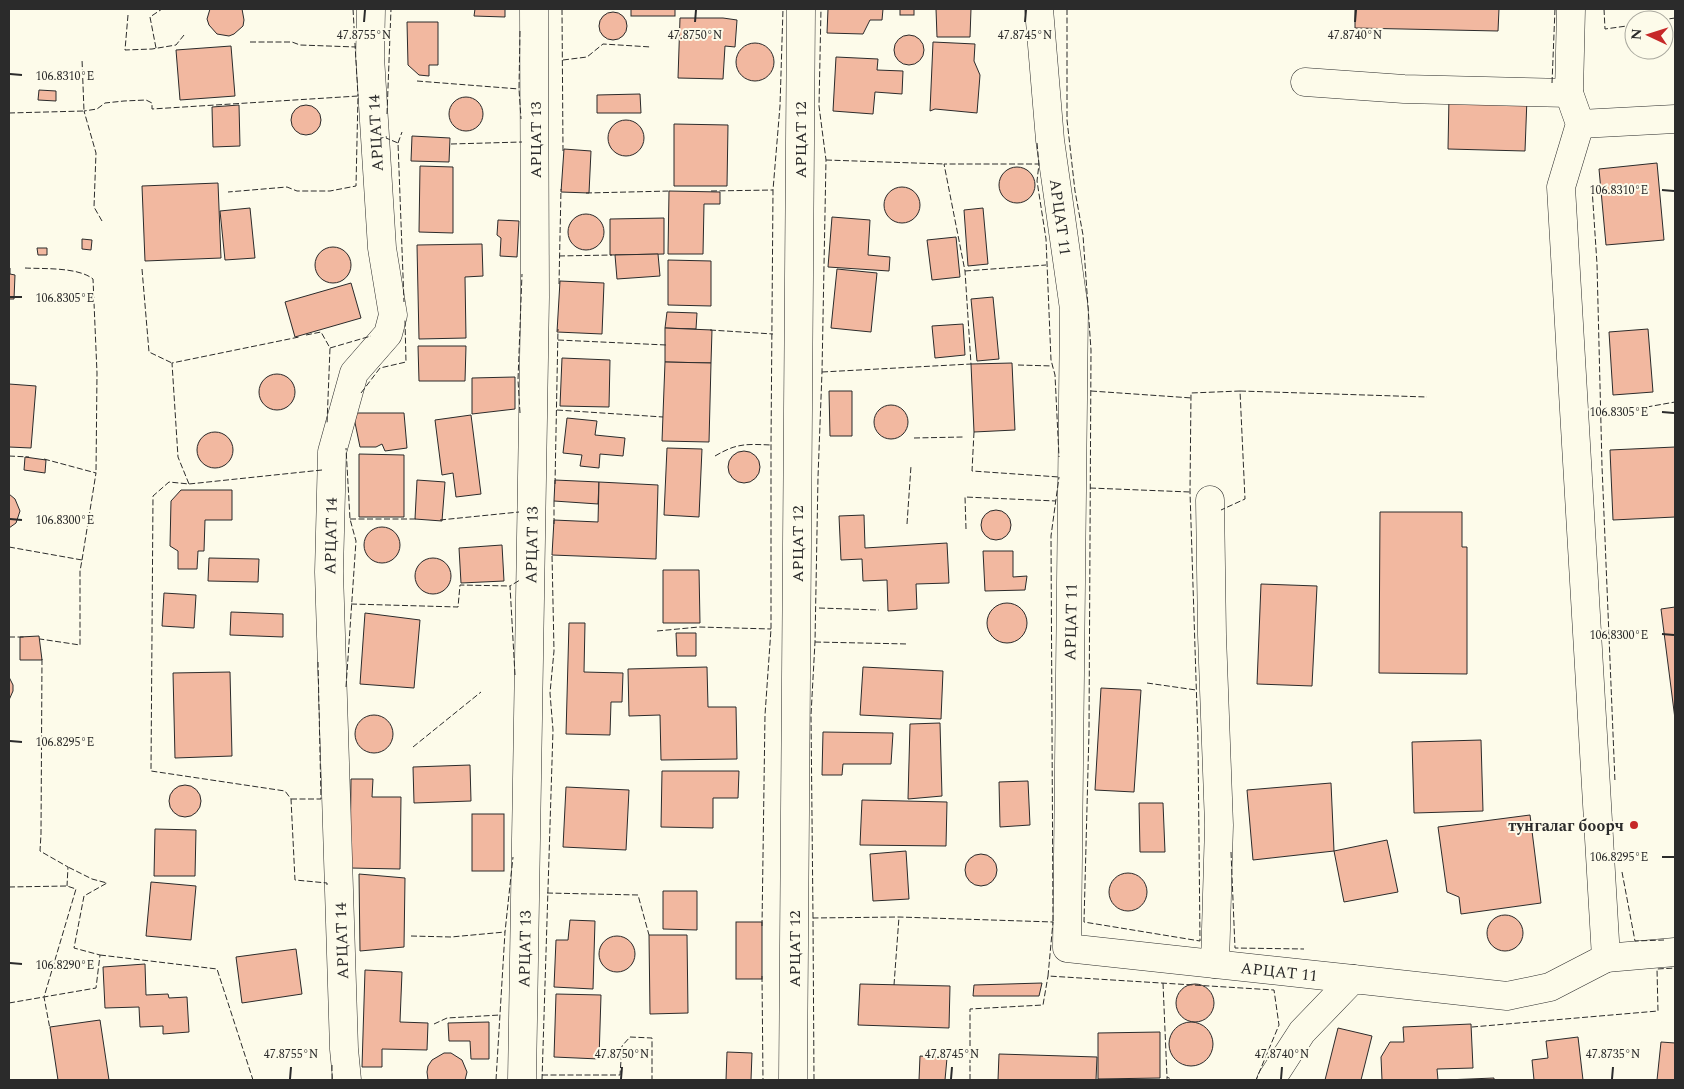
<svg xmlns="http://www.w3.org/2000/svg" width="1684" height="1089" viewBox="0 0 1684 1089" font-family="Spectral,serif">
	<rect width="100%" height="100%" fill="#fdfbea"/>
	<g fill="#f2b8a0" stroke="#2b2b2b">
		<polygon points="210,9 242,9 244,20 243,26 234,34 229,36 217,34 209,25 207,19"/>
		<polygon points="475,9 505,9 505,17 474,16"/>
		<rect x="631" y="9" width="44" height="7"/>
		<polygon points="828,9 883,9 882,20 870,20 863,34 827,33"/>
		<rect x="900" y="9" width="14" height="6"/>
		<polygon points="936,9 971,9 970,37 937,37"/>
		<polygon points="1355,9 1499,9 1498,31 1355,28"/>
		<circle cx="613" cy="26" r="14"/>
		<polygon points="680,18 723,18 737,20 735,47 725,46 723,79 678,78"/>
		<polygon points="407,22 438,22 438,65 429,65 429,76 419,75 408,65"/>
		<circle cx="909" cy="50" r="15"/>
		<polygon points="933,42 975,44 974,61 980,75 977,113 935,109 930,111"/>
		<circle cx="755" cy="62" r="19"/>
		<polygon points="231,46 235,96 180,100 176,50"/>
		<polygon points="836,57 878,59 877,70 903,71 902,94 875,92 873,114 833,111"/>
		<polygon points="39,90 56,91 56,101 38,100"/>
		<polygon points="640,94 641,113 597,113 597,95"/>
		<polygon points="1449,96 1527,98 1525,151 1448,149"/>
		<circle cx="466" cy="114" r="17"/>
		<circle cx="306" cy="120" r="15"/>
		<polygon points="239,105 240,146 213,147 212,107"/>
		<circle cx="626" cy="138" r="18"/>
		<polygon points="674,124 728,125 727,186 674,186"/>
		<polygon points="412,136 450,138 449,162 411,161"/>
		<polygon points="564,149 591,151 589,193 561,192"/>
		<polygon points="1657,163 1664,240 1606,245 1599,169"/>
		<polygon points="420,166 453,167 453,233 419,232"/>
		<circle cx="1017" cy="185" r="18"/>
		<polygon points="218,183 221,258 145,261 142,186"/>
		<circle cx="902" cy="205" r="18"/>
		<polygon points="669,191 720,192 720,204 704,204 703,254 668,254"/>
		<polygon points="250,208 255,258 225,260 220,211"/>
		<polygon points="983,208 988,264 968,266 964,210"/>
		<circle cx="586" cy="232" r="18"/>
		<polygon points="832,217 870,220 868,255 890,257 889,271 828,267"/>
		<polygon points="664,218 664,254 610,255 610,219"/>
		<polygon points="498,220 519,221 517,257 500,256 501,238 497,235"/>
		<polygon points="956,237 960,277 932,280 927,240"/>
		<polygon points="82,239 92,240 91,250 82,249"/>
		<polygon points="482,244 483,276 465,277 466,338 419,339 417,245"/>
		<circle cx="333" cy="265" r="18"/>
		<polygon points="37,248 47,248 47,255 38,255"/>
		<polygon points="658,254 660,276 617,279 615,255"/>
		<polygon points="668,260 711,261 711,306 668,305"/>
		<polygon points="9,268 10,268 10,274 15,275 14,299 9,299"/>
		<polygon points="837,269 877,273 871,332 831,328"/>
		<polygon points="560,281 604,283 602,334 557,332"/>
		<polygon points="351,283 361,318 295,337 285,302"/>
		<polygon points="993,297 999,359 977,361 971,299"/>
		<polygon points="667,312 697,313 696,329 665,328"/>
		<polygon points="963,324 965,355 935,358 932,326"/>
		<polygon points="665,328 712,330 711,363 665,362"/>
		<polygon points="1648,329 1653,392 1613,395 1609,332"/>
		<polygon points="418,346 466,346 465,381 419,381"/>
		<polygon points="562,358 610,360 609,407 560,406"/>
		<polygon points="665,362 711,363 709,442 662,441"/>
		<polygon points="1012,363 1015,430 974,432 971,364"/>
		<circle cx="277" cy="392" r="18"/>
		<polygon points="515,377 515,409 472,414 472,378"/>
		<polygon points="9,384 36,386 31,448 9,447"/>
		<polygon points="829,391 852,391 852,436 830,436"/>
		<circle cx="891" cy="422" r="17"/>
		<polygon points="353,413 404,413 407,448 385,451 382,444 376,447 360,447"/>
		<polygon points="471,415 481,494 456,497 453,473 442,475 435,420"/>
		<polygon points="567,418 597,421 595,435 625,438 623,456 600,454 599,468 580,466 582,455 563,453"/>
		<circle cx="215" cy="450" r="18"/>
		<polygon points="1675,447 1675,517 1613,520 1610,450"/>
		<polygon points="667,448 702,449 699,517 664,515"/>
		<circle cx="744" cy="467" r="16"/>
		<polygon points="359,454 404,455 404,517 359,517"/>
		<polygon points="25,457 46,460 45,473 24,470"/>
		<polygon points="417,480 445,482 442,521 415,519"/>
		<polygon points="555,480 599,482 598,504 554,501"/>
		<polygon points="599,482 658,485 656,559 552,555 554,520 598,522"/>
		<polygon points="181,490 232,490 232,520 205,520 204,551 198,551 197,569 178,569 178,551 170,546 171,501"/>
		<polygon points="9,494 15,499 20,511 16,523 9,528"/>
		<circle cx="996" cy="525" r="15"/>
		<polygon points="1380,512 1462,512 1462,547 1467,547 1467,674 1379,673"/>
		<polygon points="864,515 865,548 947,543 949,583 916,584 917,609 888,611 887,580 863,581 862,559 841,560 839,516"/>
		<circle cx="382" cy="545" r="18"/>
		<polygon points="502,545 504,581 461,583 459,548"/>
		<polygon points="983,551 1013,551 1013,577 1027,576 1025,590 985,591"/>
		<circle cx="433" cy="576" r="18"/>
		<polygon points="209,558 259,559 258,582 208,581"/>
		<polygon points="663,570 699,570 700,623 663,623"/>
		<polygon points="1261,584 1317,586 1312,686 1257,684"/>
		<polygon points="164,593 196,595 194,628 162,626"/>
		<circle cx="1007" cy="623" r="20"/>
		<polygon points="1675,607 1675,719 1661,609"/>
		<polygon points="231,612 283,614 283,637 230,635"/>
		<polygon points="365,613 420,620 414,688 360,684"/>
		<polygon points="569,623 585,623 584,672 623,673 622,702 611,702 610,735 566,734"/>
		<polygon points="676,633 696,633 696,656 677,656"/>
		<polygon points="39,636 42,660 20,660 20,637"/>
		<polygon points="707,667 708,707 736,707 737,759 661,760 660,715 629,716 628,669"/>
		<polygon points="863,667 943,671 941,719 860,715"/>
		<polygon points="230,672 232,756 175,758 173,673"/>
		<polygon points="9,677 13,685 13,691 9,700"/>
		<polygon points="1101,688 1141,690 1134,792 1095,790"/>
		<circle cx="374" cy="734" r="19"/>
		<polygon points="940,723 942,796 908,799 910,724"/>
		<polygon points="823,732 893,733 891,764 843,764 842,775 822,775"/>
		<polygon points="1481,740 1483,811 1414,813 1412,742"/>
		<polygon points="470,765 471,801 414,803 413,767"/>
		<polygon points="662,771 739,771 738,798 713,798 713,828 661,827"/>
		<polygon points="351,779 373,779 372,797 401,797 400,869 350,868"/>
		<polygon points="1028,781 1030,825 1000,827 999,782"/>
		<polygon points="1331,783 1334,851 1253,860 1247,790"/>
		<circle cx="185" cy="801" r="16"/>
		<polygon points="566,787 629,790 626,850 563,847"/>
		<polygon points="862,800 947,802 946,846 860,845"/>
		<polygon points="1139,803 1163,803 1165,852 1140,852"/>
		<rect x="472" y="814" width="32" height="57"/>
		<polygon points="1530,815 1541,903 1461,914 1459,897 1447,892 1438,827"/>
		<polygon points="155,829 196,830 195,876 154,876"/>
		<polygon points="1387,840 1398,892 1344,902 1334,851"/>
		<polygon points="906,851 909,899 873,901 870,854"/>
		<circle cx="981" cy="870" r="16"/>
		<circle cx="1128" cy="892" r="19"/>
		<polygon points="359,874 405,878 404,947 360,951"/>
		<polygon points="151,882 196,886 191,940 146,936"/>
		<polygon points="663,891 697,891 697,930 663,929"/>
		<circle cx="1505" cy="933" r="18"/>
		<polygon points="570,920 595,921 593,989 554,987 556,940 568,940"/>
		<rect x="736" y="922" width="26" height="57"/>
		<polygon points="649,935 687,935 688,1013 650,1014"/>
		<circle cx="617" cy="954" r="18"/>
		<polygon points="296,949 302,994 242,1003 236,957"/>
		<polygon points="145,964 146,995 168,994 169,998 187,997 189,1032 163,1034 163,1026 140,1027 139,1007 105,1008 103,967"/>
		<polygon points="365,970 402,972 400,1022 428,1023 427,1050 382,1049 382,1067 362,1067"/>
		<polygon points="1042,983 1039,996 973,996 974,985"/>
		<polygon points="860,984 950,986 949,1028 858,1025"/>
		<circle cx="1195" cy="1003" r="19"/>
		<polygon points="556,994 601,995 599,1059 554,1057"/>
		<polygon points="100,1020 109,1080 58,1080 50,1027"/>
		<polygon points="489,1022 489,1059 471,1059 470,1041 449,1041 448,1023"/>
		<circle cx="1191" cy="1044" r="22"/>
		<polygon points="1471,1024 1473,1068 1437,1069 1438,1080 1382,1080 1381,1057 1390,1042 1404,1042 1403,1027"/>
		<polygon points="1338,1028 1372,1036 1361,1080 1325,1080"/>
		<polygon points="1160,1032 1160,1078 1098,1079 1098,1033"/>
		<polygon points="1578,1037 1583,1080 1534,1080 1532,1060 1548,1058 1546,1041"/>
		<polygon points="1661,1042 1675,1043 1675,1080 1657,1080"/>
		<polygon points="727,1052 752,1053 751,1080 726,1080"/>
		<polygon points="444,1053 451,1053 462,1060 467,1072 465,1080 428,1080 427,1072 428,1066 432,1060"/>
		<polygon points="999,1054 1097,1057 1096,1080 998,1080"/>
		<polygon points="920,1056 947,1058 945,1080 919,1080"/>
		<polygon points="1494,1078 1494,1080 1445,1080"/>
	</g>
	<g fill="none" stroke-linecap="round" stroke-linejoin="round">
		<defs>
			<g id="street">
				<polyline points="1039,9 1050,140 1074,309 1067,948 1353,979"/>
				<polyline points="1305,82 1404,89 1569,93"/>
				<polyline points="1580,124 1675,119"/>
				<polyline points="1210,500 1212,635 1219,825 1215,964"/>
				<polyline points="1606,958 1675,952"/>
				<polyline points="347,1080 344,1049 329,572 332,452 354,373 388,334 393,315 382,248 370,57 371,9"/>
				<polyline points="522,1080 535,297 534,9"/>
				<polyline points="793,1080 801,9"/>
				<polyline points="1271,1080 1302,1032 1353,979 1507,996 1550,987 1606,958 1561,187 1580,124 1569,93 1571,9"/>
			</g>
		</defs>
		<use href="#street" stroke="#2b2b2b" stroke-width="29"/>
		<use href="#street" stroke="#fdfbea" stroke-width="28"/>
		<g stroke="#2b2b2b" stroke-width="1" stroke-dasharray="6 2.5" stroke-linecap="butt">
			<polyline points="353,9 358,96"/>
			<polyline points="562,9 563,151"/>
			<polyline points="1067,9 1067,120 1075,191 1083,235 1091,350 1089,731 1084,922 1200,941 1198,741 1190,492 1191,393 1240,391 1245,499 1221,510"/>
			<polyline points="1604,9 1605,29 1634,25"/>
			<polyline points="128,15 125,50 152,49 176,45 184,35"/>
			<polyline points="1661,20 1675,18"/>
			<polyline points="520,31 519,89 521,119"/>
			<polyline points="250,42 292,42 300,45 356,47"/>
			<polyline points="156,48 150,17 162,9"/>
			<polyline points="563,60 587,57 603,44 651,47"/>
			<polyline points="417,81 519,89"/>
			<polyline points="1552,83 1555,9"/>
			<polyline points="9,113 84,111 82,59"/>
			<polyline points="387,114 391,9"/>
			<polyline points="386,136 386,138 398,143 404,302"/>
			<polyline points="398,143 402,132"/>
			<polyline points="1037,143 1039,164 1037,181 1046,239 1051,360 1055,375 1059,457"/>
			<polyline points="451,144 522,142"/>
			<polyline points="826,160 944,164"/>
			<polyline points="1592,188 1597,264 1602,466 1615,782"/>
			<polyline points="711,191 773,190"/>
			<polyline points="586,193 671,191"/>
			<polyline points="102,221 94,207 96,153 84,111 97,109 105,103 124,101 146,100 152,103 152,109 358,96 356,186 330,191 297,191 287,187 228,192"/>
			<polyline points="559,256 612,255"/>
			<path d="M25 268C44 269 78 267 93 279L97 373 96 473"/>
			<polyline points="142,269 149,352 172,363"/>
			<polyline points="965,271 1046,265"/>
			<polyline points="559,284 561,189"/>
			<polyline points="710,330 773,334"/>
			<polyline points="306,335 321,332 330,348 327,424"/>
			<polyline points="558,340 666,345"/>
			<polyline points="330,348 371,336"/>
			<polyline points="1018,365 1053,366"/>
			<polyline points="822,372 971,364 965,271 944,164 1039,164"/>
			<polyline points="1091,391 1192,398"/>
			<polyline points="1240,391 1427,397"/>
			<polyline points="361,393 380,368 406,362 405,320"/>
			<polyline points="557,410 663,417"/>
			<polyline points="520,413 518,380 522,274"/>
			<polyline points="1613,413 1675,402"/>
			<polyline points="974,432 972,471 1059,477"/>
			<polyline points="914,438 963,437"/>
			<polyline points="9,456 29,457"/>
			<path d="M715 456C737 443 746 444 771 445"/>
			<polyline points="44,459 96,473 82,560"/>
			<polyline points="322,470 189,484 169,482 153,496 151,771 285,791 291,799 295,880 327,883 327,885"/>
			<polyline points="189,484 178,457 172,363 299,337"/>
			<polyline points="555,484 558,329"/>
			<polyline points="1090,488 1190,492"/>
			<polyline points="350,519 418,519"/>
			<polyline points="440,520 519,512"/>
			<polyline points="554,524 554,499"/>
			<polyline points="907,524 911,466"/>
			<polyline points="966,529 965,497 1056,501"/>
			<polyline points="9,547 82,560 80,571 80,645 40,639"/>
			<polyline points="351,604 458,607 460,585 510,586"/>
			<polyline points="819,608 879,610"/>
			<polyline points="657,631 699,627 771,629"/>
			<polyline points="9,637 24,637"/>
			<polyline points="815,642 908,644"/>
			<polyline points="42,659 41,834 40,851 68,867 67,886"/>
			<polyline points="515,675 510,586 520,580"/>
			<polyline points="1147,683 1196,690"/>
			<polyline points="346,687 356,541 350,519 346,448"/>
			<polyline points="413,747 481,692"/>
			<polyline points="291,799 321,799 318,662"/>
			<polyline points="1231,852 1235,948 1304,949"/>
			<polyline points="1622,872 1635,941 1664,940"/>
			<polyline points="9,887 67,886 76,889 44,997 50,1029"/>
			<polyline points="547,893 638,895 649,935"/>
			<polyline points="813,918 811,715 815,642 818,477 822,372 826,160 819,106 821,9"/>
			<polyline points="1053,921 1051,536 1059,477"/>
			<polyline points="762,926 765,715 771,629 771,445 773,190 780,106 783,9"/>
			<polyline points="411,936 451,937 505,932"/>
			<polyline points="100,955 217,969 253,1080"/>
			<polyline points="762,976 763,1080"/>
			<polyline points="1163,983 1167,1077"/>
			<polyline points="894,985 899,917"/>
			<polyline points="9,1003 96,988 100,955 74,948 84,896 107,883 92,879 68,867"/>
			<polyline points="434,1024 447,1018 500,1015"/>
			<polyline points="1472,1027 1658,1011 1657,969 1675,968"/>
			<polyline points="332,1065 332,1080"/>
			<polyline points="542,1075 620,1075 622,1046 630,1037 652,1038 652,1080"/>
			<polyline points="496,1080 505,932 513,857"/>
			<polyline points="542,1080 553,730 550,693 554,651 552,554"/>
			<polyline points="814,1080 813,918 899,917 1053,922 1048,976 1274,990 1279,1025 1256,1080"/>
			<polyline points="970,1080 970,1009 1043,1005 1048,976"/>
			<polyline points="1167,1080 1167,1077 1173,1080"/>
		</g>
	</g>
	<path fill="none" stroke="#2b2b2b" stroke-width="2" d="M364 22 365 10M695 22 696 10M1025 22 1026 10M1355 22 1356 10M10 74 22 75M1662 190 1674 191M10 297H22M1662 412 1674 413M10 519 22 520M1662 634 1674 635M10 741 22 742M1662 857H1674M10 963 22 964M290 1079 291 1067M621 1079 622 1067M951 1079 952 1067M1281 1079 1282 1067M1612 1079 1613 1067"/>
	<circle fill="#c62828" stroke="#fdfbea" stroke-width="2" cx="1634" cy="825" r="5"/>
	<g text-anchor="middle" stroke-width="4" stroke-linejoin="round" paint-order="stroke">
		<g font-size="16" fill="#2b2b2b" stroke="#fdfbea">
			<text transform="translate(375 133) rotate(-93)" y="6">АРЦАТ 14</text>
			<text transform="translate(535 140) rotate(-90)" y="6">АРЦАТ 13</text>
			<text transform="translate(800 140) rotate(-90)" y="6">АРЦАТ 12</text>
			<text transform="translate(1061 217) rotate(82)" y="6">АРЦАТ 11</text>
			<text transform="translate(330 536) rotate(-89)" y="6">АРЦАТ 14</text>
			<text transform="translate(797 544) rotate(-90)" y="6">АРЦАТ 12</text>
			<text transform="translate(531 545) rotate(-89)" y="6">АРЦАТ 13</text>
			<text transform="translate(1070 622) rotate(-89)" y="6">АРЦАТ 11</text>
			<text transform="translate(341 941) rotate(-92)" y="6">АРЦАТ 14</text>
			<text transform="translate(524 949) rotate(-89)" y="6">АРЦАТ 13</text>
			<text transform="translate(794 949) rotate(-90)" y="6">АРЦАТ 12</text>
			<text transform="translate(1279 971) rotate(6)" y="6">АРЦАТ 11</text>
		</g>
		<g font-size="16" font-weight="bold" fill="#2b2b2b" stroke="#fdfbea" text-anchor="end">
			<text x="1624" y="831">тунгалаг боорч</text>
		</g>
	</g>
	<g font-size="12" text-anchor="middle" fill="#2b2b2b" stroke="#fdfbea" stroke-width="4" stroke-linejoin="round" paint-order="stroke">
		<text x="364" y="39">47.8755°N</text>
		<text x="695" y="39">47.8750°N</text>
		<text x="1025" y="39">47.8745°N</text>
		<text x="1355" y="39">47.8740°N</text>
		<text x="65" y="80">106.8310°E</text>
		<text x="1619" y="194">106.8310°E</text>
		<text x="65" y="302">106.8305°E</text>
		<text x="1619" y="416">106.8305°E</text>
		<text x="65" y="524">106.8300°E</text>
		<text x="1619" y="639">106.8300°E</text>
		<text x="65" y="746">106.8295°E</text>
		<text x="1619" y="861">106.8295°E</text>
		<text x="65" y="969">106.8290°E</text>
		<text x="291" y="1058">47.8755°N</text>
		<text x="622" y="1058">47.8750°N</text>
		<text x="952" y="1058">47.8745°N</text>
		<text x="1282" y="1058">47.8740°N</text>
		<text x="1613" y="1058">47.8735°N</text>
	</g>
	<rect width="1684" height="1089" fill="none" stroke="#2b2b2b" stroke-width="20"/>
	<g transform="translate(1649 35) rotate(274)"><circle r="24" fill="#fdfbea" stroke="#a9a89e"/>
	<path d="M0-4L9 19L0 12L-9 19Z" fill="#c62828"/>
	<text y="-8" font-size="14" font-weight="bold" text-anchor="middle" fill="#2b2b2b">N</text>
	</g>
</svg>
